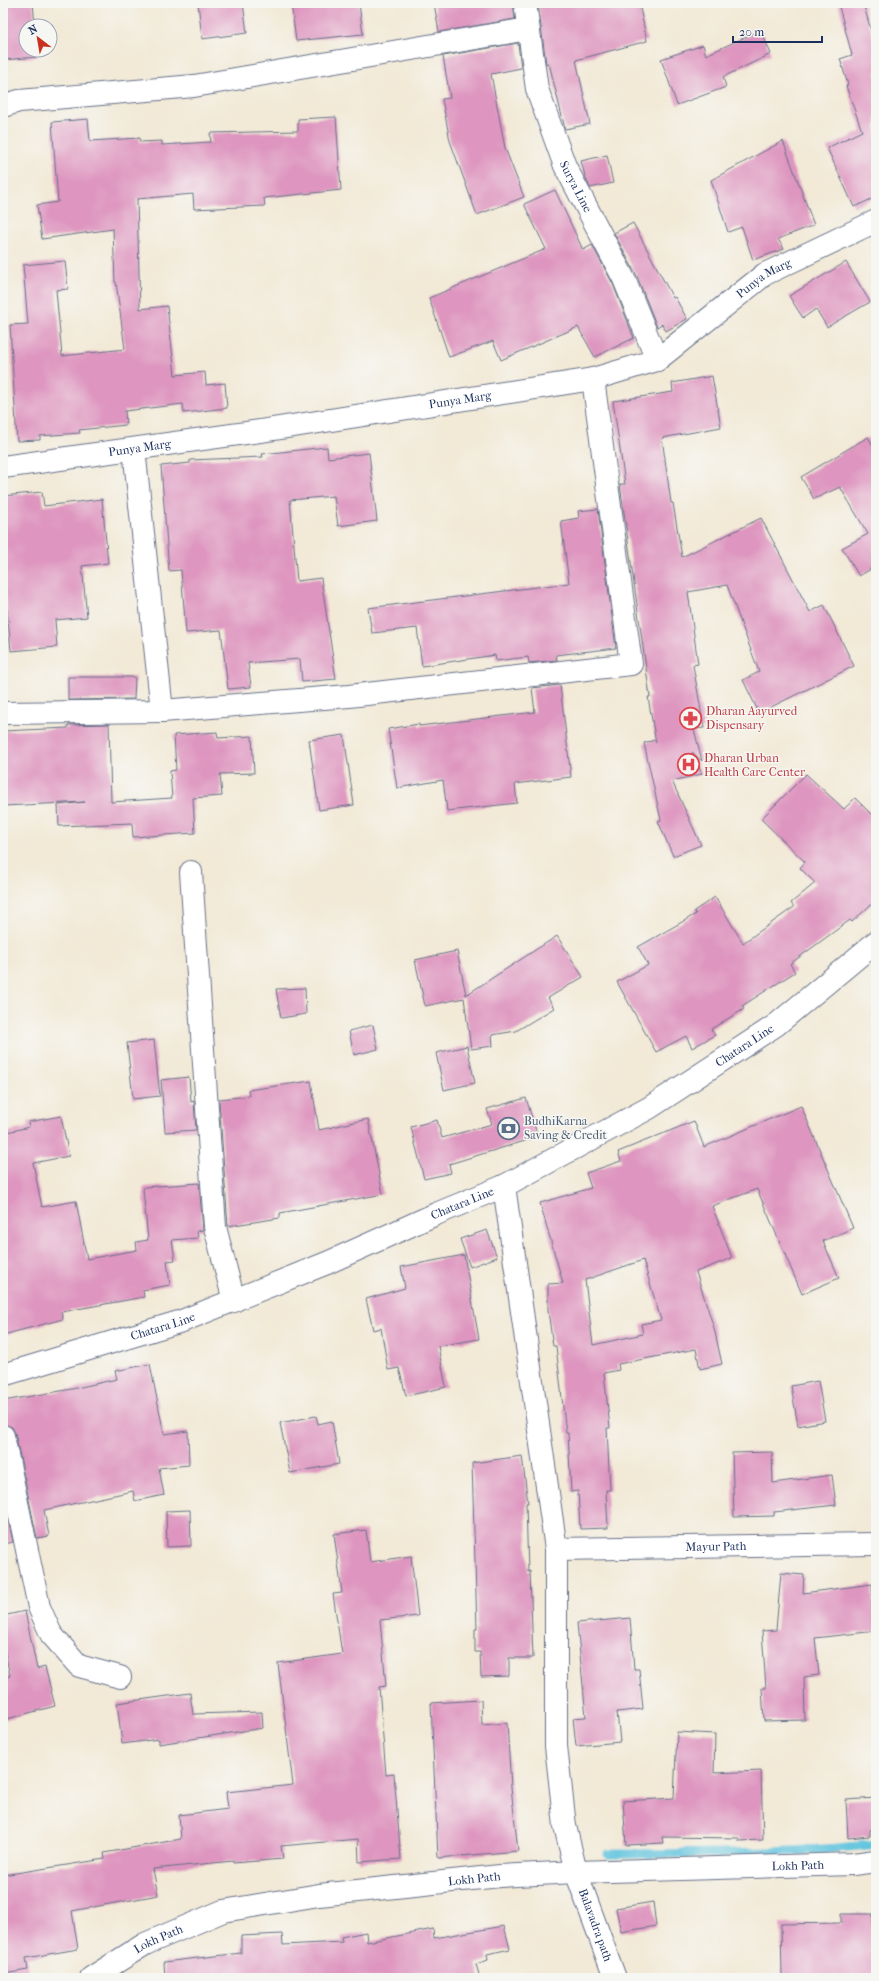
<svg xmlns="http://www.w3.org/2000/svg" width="879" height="1981" viewBox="0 0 879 1981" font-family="'IM FELL French Canon',serif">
	<rect width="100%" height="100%" fill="#f6f6f2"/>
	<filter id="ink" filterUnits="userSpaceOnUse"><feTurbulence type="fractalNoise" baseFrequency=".025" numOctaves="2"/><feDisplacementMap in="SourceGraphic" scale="8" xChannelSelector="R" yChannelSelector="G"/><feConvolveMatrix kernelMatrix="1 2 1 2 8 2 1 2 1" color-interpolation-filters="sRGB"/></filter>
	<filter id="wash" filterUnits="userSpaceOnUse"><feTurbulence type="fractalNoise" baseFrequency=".012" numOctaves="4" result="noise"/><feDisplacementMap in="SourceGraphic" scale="16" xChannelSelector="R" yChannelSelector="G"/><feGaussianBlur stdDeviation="0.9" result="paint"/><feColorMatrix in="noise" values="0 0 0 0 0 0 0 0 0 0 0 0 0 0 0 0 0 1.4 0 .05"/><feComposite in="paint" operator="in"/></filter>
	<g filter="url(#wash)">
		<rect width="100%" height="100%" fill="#f2e9d6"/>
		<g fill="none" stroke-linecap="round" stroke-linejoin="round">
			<path stroke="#60c4de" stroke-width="9" d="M608 1854C697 1853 788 1855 876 1844"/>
		</g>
		<g id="blocks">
			<g fill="#de95bf" fill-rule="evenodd">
				<polygon points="3,3 33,3 35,26 26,26 26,50 36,50 37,57 3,60"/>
				<polygon points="198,3 243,3 247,33 202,39"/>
				<polygon points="291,3 359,3 363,34 296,41"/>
				<polygon points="434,3 513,3 515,19 439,32"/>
				<polygon points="538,3 639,3 647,41 576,60 590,124 565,129 549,63 546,64"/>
				<polygon points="838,3 863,3 876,47 876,197 854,207 827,148 862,131 846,86 848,85 840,59 852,55"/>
				<polygon points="761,30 771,54 723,77 726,87 677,105 661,59 703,45 706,55"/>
				<polygon points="518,43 521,68 491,74 505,148 524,197 477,215 450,141 442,99 450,98 443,56"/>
				<polygon points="336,117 341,190 264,198 265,206 194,209 193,194 137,199 140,309 167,306 175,375 205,372 206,385 225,383 227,408 184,413 183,404 125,411 126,425 79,430 80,433 40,436 40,440 17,441 10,325 28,324 23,265 65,261 68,289 56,290 62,356 125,349 116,282 115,282 113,229 42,239 37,205 58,202 52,122 88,119 90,141 140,138 140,142 162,141 162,145 211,142 210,133 298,131 298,119"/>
				<polygon points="783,141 814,225 778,239 784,249 753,260 742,227 728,232 711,180"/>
				<polygon points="607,155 613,183 590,188 585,176 581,161"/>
				<polygon points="555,190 583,250 592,245 613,284 634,338 595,357 578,327 501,360 493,341 449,357 429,298 546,249 524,204"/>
				<polygon points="633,223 673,298 675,297 687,319 666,331 662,324 657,327 636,274 614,233"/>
				<polygon points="846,262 870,302 827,327 816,309 803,318 789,296"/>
				<polygon points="712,376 721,427 662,438 671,503 673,503 682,557 761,518 810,612 824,605 854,666 759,713 743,680 759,672 727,585 688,592 698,664 693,665 704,728 694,729 702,761 692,752 702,774 672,781 701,845 673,856 658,821 661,820 644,743 655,740 656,743 648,697 650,697 620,484 625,484 613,401 673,392 672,383"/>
				<polygon points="868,437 876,451 876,566 859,576 842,548 868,534 840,487 814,499 801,477"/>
				<polygon points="327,447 328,458 369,453 377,521 338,526 334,496 290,500 297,581 321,578 336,679 302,682 300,659 248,663 251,687 228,689 221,630 186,633 181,570 169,571 161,466 190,463 190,460 263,457 262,454"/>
				<polygon points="42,492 44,506 102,499 108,563 82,566 87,617 55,620 57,647 11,651 3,567 3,496"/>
				<polygon points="598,509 616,648 556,655 557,660 529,663 528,657 496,661 495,655 422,666 417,628 372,633 368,608 569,583 561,521 579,518 578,511"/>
				<polygon points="68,677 135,677 134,699 68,700"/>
				<polygon points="560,685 571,777 515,784 517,803 447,811 443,780 397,788 388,729 419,724 419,726 535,712 532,688"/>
				<polygon points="109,724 111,802 172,798 170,771 176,770 174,735 217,732 218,738 252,736 254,773 220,774 222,796 193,798 195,833 133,837 132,823 59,826 58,805 85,802 3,806 3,731 68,728 68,725"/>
				<polygon points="344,735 354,805 319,810 309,740"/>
				<polygon points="806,774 844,809 855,798 876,819 876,900 852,922 850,920 790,964 795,972 742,1006 744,1009 711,1029 715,1035 692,1048 686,1036 656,1052 617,982 648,965 638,947 696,914 694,911 715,897 743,943 794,907 791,903 815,883 800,868 805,862 761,819"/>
				<polygon points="557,936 583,977 548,998 554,1008 516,1031 492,1035 493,1046 471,1049 464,998 425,1006 415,960 457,951 466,995"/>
				<polygon points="305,988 306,1014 281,1018 276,989"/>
				<polygon points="373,1025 378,1049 354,1055 349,1031"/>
				<polygon points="154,1040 160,1096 133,1099 127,1043"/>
				<polygon points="467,1046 475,1083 444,1090 436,1053"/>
				<polygon points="189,1077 191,1102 194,1101 196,1130 165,1132 161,1080"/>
				<polygon points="311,1081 319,1130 368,1119 383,1194 280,1213 280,1218 228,1226 219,1099 249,1096 248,1090"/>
				<polygon points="526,1098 538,1137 449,1164 451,1173 424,1179 411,1127 437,1120 442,1138 492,1124 487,1109"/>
				<path d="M801 1106 853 1228 823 1241 839 1278 802 1294 757 1189 712 1206 732 1258 696 1272 714 1328 722 1364 700 1369 696 1349 618 1364 619 1370 604 1373 610 1428H607L610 1490H606L608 1528 580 1529 578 1491 571 1492 568 1433H566L556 1346H553L548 1311V1284L563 1283 540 1203 591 1188 586 1173 621 1161 618 1152 694 1121 704 1147ZM643 1260 661 1320 641 1324 643 1334 593 1345 585 1280Z"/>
				<polygon points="61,1116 69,1156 33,1163 42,1207 76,1201 87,1259 137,1250 136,1242 148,1240 143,1189 145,1187 199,1183 203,1230 197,1231 198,1238 172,1240 175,1260 167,1261 170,1285 143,1290 144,1297 61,1312 63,1319 3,1335 3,1133 29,1127 28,1122"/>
				<polygon points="487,1230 497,1257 470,1267 460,1239"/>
				<polygon points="464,1255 479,1339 438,1346 446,1387 406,1396 399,1368 388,1370 381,1328 373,1330 366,1299 405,1288 401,1267"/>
				<polygon points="150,1364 164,1434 188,1431 189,1465 159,1468 164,1495 135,1501 133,1491 44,1510 49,1536 37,1538 15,1433 12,1427 3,1424 3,1401 72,1389 117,1379 115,1371"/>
				<polygon points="818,1381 825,1421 798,1426 791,1386"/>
				<polygon points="316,1416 318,1424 332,1421 339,1464 290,1473 280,1423"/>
				<polygon points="772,1452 773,1483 832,1475 836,1505 774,1512 774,1516 734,1517 732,1453"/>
				<polygon points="522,1456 528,1503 526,1503 528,1572 530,1571 533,1658 509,1658 509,1676 481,1677 480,1652 475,1652 475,1629 477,1629 472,1463"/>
				<polygon points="3,1497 13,1542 3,1544"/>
				<polygon points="190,1510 191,1546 167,1547 166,1511"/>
				<polygon points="366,1530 370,1562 411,1556 418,1616 380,1620 386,1686 379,1687 386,1775 394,1774 401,1859 359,1862 358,1839 281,1846 283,1859 233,1863 233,1861 153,1869 158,1895 72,1911 78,1949 26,1958 28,1970 3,1974 3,1875 105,1859 104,1853 181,1839 179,1815 228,1809 226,1792 293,1785 278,1663 342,1654 333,1594 342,1593 334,1534"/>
				<polygon points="781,1573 804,1575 803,1593 872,1584 873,1602 876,1601 876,1631 815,1638 819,1675 804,1677 805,1720 764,1721 762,1688 766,1688 762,1631 776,1630"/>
				<polygon points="25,1611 37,1669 45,1667 55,1706 3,1720 3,1678 10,1676 3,1643 3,1616"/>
				<polygon points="630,1618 634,1669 639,1669 643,1709 617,1712 620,1742 576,1746 573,1718 586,1717 577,1623"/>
				<polygon points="190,1693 193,1714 262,1712 263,1728 159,1744 159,1739 122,1744 117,1703"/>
				<polygon points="481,1700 482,1725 507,1723 511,1787 518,1851 438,1858 431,1703"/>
				<polygon points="677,1732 715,1734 714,1773 761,1771 763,1840 739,1841 739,1838 662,1837 663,1843 626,1845 623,1801 674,1798"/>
				<polygon points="876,1798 876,1830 870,1830 870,1836 848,1838 846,1800"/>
				<polygon points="653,1902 656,1926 621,1932 616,1908"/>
				<polygon points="841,1914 873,1914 872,1956 875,1955 876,1978 782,1977 781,1924 841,1923"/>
				<polygon points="504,1926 510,1949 487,1954 488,1960 476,1964 480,1978 165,1978 164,1962 241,1953 241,1936 282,1934 283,1945 342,1942 341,1937 366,1932 367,1942 433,1929 434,1938"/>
			</g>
		</g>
	</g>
	<g filter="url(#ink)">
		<use href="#blocks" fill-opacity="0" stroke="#667088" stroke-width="1"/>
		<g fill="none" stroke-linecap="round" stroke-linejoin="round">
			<defs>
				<g id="minor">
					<path id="s1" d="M525 3 537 89 565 166 624 279 657 360"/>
					<polyline points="3,106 19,101 194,86 528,29"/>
					<polyline points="134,449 162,711"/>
					<path id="s2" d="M3 467 267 430 593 379 657 360 765 274 876 221"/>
					<polyline points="3,713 162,711 349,696 631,664 593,379"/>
					<polyline points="191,872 215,1227 234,1301"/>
					<path id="s3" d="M504 1186 556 1549V1746L565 1826 576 1872 615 1978"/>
					<path id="s4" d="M3 1375 182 1321 327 1263 436 1214 504 1186 649 1108 776 1025 876 942"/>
					<polyline points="3,1436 39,1607 51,1634 79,1666 120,1677"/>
					<path id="s5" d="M556 1549 876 1544"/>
					<path id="s6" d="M91 1978 145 1944 223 1911 319 1895 500 1876 576 1872 853 1864 876 1861"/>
				</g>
			</defs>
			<use href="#minor" stroke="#667088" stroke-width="24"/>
			<use href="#minor" stroke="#fff" stroke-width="22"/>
		</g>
	</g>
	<defs>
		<symbol id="pharmacy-ring" viewBox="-11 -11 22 22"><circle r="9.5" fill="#f6f6f2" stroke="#e0444e" stroke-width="1.5"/><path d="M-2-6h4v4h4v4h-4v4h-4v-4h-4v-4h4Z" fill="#e0444e"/></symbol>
		<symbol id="hospital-ring" viewBox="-11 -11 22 22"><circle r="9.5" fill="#f6f6f2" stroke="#e0444e" stroke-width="1.5"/><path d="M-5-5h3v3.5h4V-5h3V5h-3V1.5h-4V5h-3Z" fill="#e0444e"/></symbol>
		<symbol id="bank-ring" viewBox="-11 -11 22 22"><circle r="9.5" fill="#f6f6f2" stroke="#5c6f8a" stroke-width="1.5"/><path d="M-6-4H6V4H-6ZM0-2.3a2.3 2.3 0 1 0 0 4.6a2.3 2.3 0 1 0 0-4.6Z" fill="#5c6f8a"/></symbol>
	</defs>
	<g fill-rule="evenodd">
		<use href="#pharmacy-ring" x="678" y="706" width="25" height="25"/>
		<use href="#hospital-ring" x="676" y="752" width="25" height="25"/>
		<use href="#bank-ring" x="496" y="1116" width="25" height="25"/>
	</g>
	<g text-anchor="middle" stroke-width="3" stroke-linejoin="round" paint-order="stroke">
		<g font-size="12" fill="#1b2f5e" stroke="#f6f6f2">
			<text dy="4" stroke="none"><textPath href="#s1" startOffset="192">Surya Line</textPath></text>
			<text dy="4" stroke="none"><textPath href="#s2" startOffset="798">Punya Marg</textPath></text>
			<text dy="4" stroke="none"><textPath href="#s2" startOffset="462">Punya Marg</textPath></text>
			<text dy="4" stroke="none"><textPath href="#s2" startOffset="138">Punya Marg</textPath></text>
			<text dy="4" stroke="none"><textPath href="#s4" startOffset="815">Chatara Line</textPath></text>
			<text dy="4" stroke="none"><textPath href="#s4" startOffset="491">Chatara Line</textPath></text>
			<text dy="4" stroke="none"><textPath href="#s4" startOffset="167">Chatara Line</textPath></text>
			<text dy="4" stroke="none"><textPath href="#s5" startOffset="160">Mayur Path</textPath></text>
			<text dy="4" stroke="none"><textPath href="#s6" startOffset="726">Lokh Path</textPath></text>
			<text dy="4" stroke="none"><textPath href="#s6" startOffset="402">Lokh Path</textPath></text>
			<text dy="4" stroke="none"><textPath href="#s3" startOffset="748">Balavadra path</textPath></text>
			<text dy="4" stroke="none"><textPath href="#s6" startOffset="78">Lokh Path</textPath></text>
		</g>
		<g font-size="12" fill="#be3a42" stroke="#f6f6f2" text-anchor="start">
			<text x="706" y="715">Dharan Aayurved<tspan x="706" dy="14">Dispensary</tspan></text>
			<text x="704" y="762">Dharan Urban<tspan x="704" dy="14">Health Care Center</tspan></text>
		</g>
		<g font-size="12" fill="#4e5e75" stroke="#f6f6f2" text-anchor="start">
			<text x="524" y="1125">BudhiKarna<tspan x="524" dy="14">Saving &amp; Credit</tspan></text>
		</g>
	</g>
	<rect width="879" height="1981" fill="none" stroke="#f6f6f2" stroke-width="16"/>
	<g transform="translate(38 38) rotate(329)"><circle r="19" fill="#f6f6f2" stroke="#9ea6b7"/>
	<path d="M0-3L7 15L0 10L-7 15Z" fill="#c8321e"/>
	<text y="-6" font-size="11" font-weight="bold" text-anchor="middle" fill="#1b2f5e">N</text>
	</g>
	<path d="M733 36v6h89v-6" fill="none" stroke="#1b2f5e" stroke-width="2"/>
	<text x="739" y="36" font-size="12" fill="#1b2f5e" stroke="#f6f6f2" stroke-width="3" paint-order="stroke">20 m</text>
</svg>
